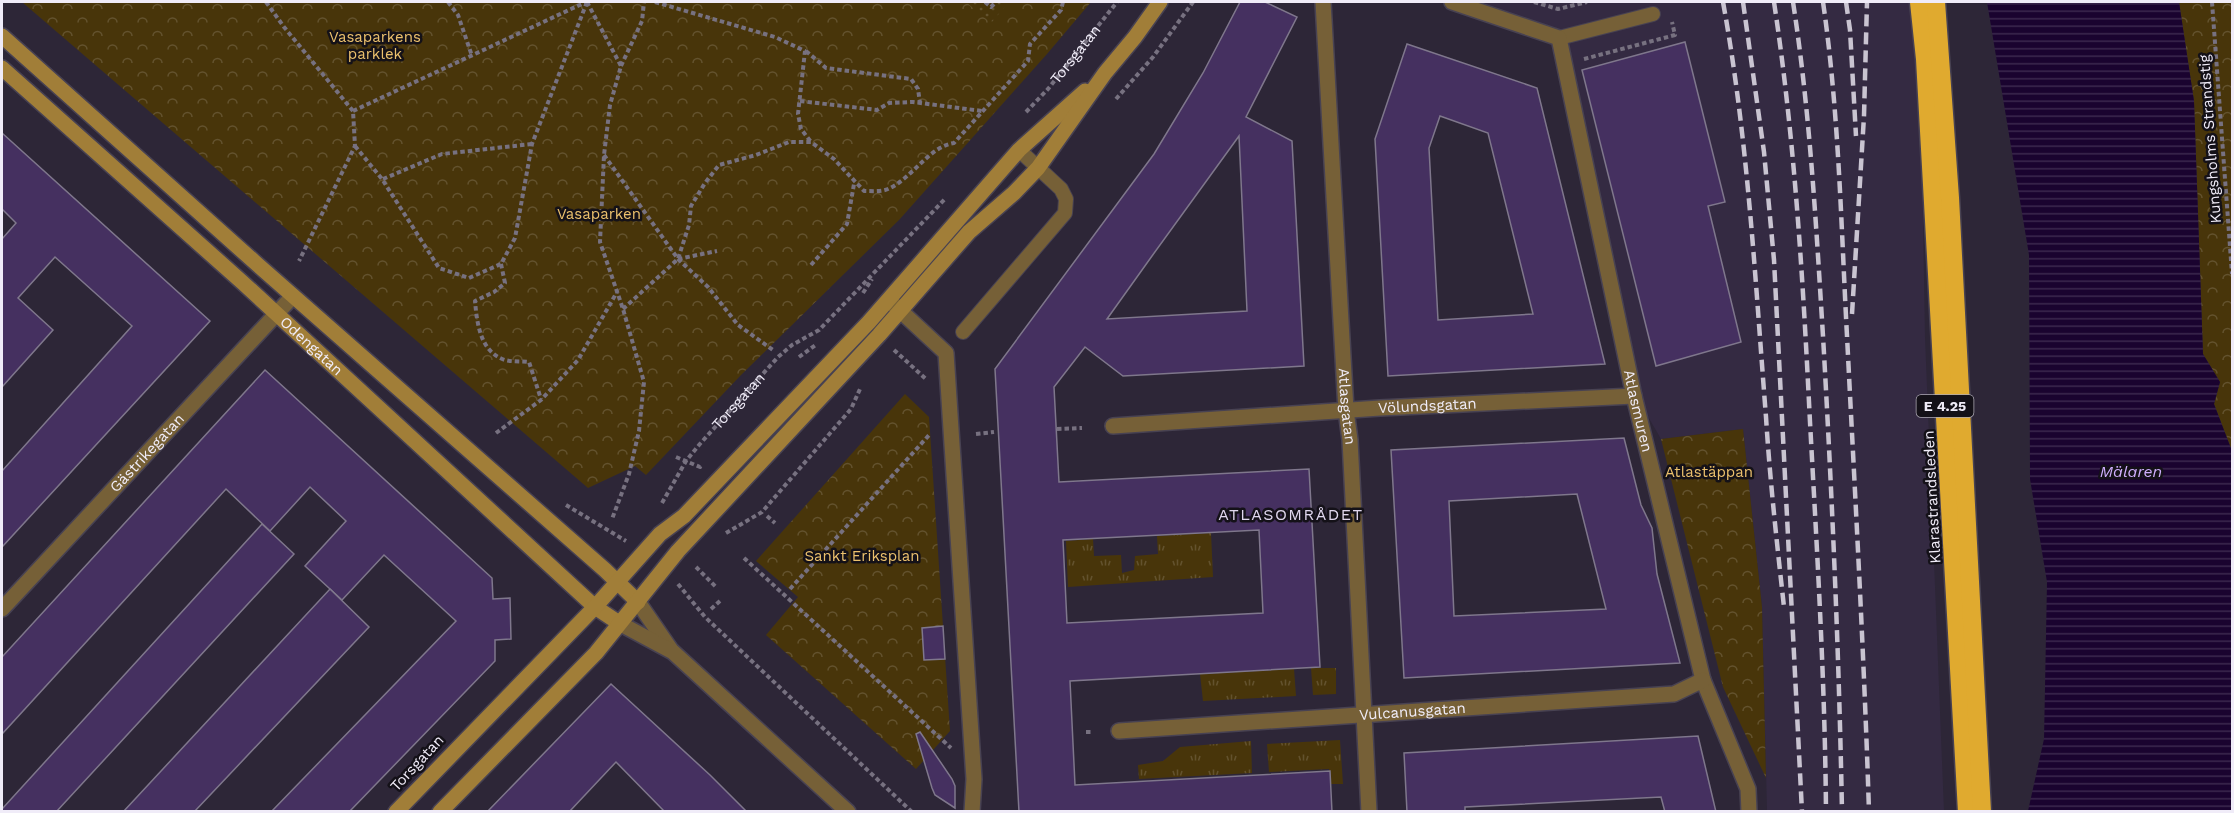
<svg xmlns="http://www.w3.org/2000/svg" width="2234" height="813" viewBox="0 0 2234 813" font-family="'Work Sans',sans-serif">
	<defs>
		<pattern id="grass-tufts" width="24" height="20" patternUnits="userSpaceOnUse" patternTransform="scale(1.5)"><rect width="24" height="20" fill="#48350a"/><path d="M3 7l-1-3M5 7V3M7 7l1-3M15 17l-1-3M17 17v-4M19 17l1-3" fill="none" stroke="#63522e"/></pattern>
		<pattern id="park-crowns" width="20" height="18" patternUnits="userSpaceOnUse" patternTransform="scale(1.5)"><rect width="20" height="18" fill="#48350a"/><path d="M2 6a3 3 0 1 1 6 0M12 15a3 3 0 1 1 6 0" fill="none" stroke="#63522e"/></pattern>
		<pattern id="garden-dots" width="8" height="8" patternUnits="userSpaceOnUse" patternTransform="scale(1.5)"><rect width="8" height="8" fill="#48350a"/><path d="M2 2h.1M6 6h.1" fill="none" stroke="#63522e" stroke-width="1.8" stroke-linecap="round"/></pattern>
		<pattern id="water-rules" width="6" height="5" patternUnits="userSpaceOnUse" patternTransform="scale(1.5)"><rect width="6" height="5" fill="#1a032f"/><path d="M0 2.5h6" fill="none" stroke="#3c284e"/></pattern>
	</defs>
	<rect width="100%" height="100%" fill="#2d2637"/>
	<polygon fill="#342a42" points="1443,2 1912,2 1922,159 1925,337 1944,811 1767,811 1762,607 1743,429 1661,439 1636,396 1562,41"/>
	<g fill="url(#grass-tufts)">
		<polygon points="1211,533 1213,577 1068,587 1066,541 1093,539 1094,556 1121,555 1122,573 1134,570 1135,556 1158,554 1157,536"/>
		<polygon points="1336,668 1336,694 1313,695 1311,668"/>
		<polygon points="1294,669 1296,696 1203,701 1200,674"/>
		<polygon points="1340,740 1343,784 1331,784 1329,769 1269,772 1267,744"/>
		<polygon points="1251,741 1252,773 1139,779 1138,765 1163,761 1180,747"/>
	</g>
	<g fill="url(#park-crowns)">
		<polygon points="22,2 1091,2 1047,54 899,220 741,375 646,475 635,466 588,488"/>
		<polygon points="2179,2 2232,2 2232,451 2214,404 2220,382 2203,354 2194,101"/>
		<polygon points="905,394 929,417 950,731 916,769 766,635 798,597 756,561"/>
		<polygon points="1743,429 1762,607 1766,778 1723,687 1661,439"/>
	</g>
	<polygon fill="url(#garden-dots)" points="966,2 1009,2 991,23"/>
	<polygon fill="url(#water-rules)" points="1987,2 2179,2 2194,101 2203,354 2220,382 2214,404 2232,451 2232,811 2028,811 2044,739 2047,582 2030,479 2029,255"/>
	<g fill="#453060" stroke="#7f778c" stroke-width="1.5" fill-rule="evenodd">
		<path d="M1240 2H1265L1297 17 1246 117 1292 141 1304 366 1123 376 1085 347 1054 387 1059 482 1309 469 1320 667 1070 681 1075 785 1330 771 1332 812H1019L995 369 1154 154 1203 73ZM1239 136 1247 311 1107 319 1152 256ZM1259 530 1263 613 1067 623 1063 540Z"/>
		<polygon points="1685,42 1725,202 1708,206 1741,342 1656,366 1582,70"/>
		<path d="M1407 44 1537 88 1605 364 1388 376 1375 139ZM1440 116 1488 133 1533 314 1438 320 1429 148Z"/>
		<polygon points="2,133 210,321 2,547 2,471 132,326 55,257 18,298 53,330 2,387 2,239 16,223 2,209"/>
		<polygon points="265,370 492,578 493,599 510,598 511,639 495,640 495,661 349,812 271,812 456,621 384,555 342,600 305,566 346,521 310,487 270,531 226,489 2,734 2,657"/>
		<path d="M1624 438 1641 505 1652 528 1657 574 1680 663 1404 678 1391 450ZM1577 494 1606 609 1454 616 1449 501Z"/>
		<polygon points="262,524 294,554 56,812 2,812 2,809"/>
		<polygon points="330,589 369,627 194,812 123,812"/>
		<polygon points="943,626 945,659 924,660 922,628"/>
		<polygon points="611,684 710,775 747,812 665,812 616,762 569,812 487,812"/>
		<polygon points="920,732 952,779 955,786 955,808 935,795 932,788 916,734"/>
		<polygon points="1698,736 1716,812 1665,812 1661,797 1465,807 1465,812 1407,812 1404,753"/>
	</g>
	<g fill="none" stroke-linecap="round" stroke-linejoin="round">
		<defs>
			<g id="lane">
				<polyline points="1559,38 1653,14"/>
				<polyline points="963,332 1065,213 1066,199 1061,189 1019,150"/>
			</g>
			<g id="street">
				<path id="s3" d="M1323 2 1346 410 1350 440 1369 812"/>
				<path id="s4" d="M1452 2 1559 38 1634 396 1703 680 1748 789 1749 812"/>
				<polyline points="892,303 946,353 974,779 972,812"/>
				<path id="s5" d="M1113 426 1380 408 1634 396"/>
				<polyline points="638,602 671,650"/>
				<path id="s6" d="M2 609 293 296"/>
				<polyline points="619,623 673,652 848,812"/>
				<path id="s7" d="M1119 731 1674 694 1703 680"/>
			</g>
			<g id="secondary">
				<polyline points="2,36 258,265 605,570 638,602"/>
				<path id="s8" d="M2 68 242 282 595 607 619 623"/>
				<polyline points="396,812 595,607 660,534 684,516 869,322 1019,150 1085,91"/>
				<polyline points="440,812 596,653 678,551 879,335 969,232 1014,193 1038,168 1105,73 1135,37 1160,2"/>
			</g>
			<g id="highway">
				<polyline points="1919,2 1925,59 1967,812"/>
				<polyline points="1936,2 1950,198 1982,812"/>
			</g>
		</defs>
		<use href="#lane" stroke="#484252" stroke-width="16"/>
		<use href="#street" stroke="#484252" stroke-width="18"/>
		<use href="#secondary" stroke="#484252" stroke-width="18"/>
		<use href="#highway" stroke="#484252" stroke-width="21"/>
		<g stroke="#777180" stroke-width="4" stroke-dasharray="4.5 3" stroke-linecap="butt">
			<polyline points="266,2 284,27 353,111 355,146 299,261"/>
			<polyline points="448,2 458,15 472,56"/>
			<polyline points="587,2 621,66 610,105 604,155 600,242 623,309 644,382 639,431 629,474 612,519"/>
			<polyline points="655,2 775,37 805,51 798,114 801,129 811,142"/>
			<polyline points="985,2 991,7 996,2"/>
			<polyline points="1534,2 1558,9 1587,2"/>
			<polyline points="2212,2 2232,274"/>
			<polyline points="806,51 826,68 911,79 918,89 920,103"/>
			<polyline points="1584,59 1675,35 1672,22"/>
			<polyline points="621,66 642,21 644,2"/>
			<polyline points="1116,99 1153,57 1193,2"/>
			<polyline points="800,101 877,110 889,103 913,102 982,111"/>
			<polyline points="353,111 586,2"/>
			<path id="s1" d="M1026 112 1048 89 1117 2"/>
			<polyline points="355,146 382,179 439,268 469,278 501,264 515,238 532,144 587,2"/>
			<polyline points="604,155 678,259 708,287 738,325 773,350"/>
			<polyline points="383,179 442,154 532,144"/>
			<polyline points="678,259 717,251"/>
			<path d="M501 264 505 283 494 292 475 301C477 323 480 352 505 360 512 362 521 361 529 362L541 399"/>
			<polyline points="811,265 847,224 854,184"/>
			<polyline points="863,293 872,279"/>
			<path d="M623 309 678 259 689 225 691 206 705 183 719 165 756 155 789 142H811L834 159 864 191C872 191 881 192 888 189 913 178 928 147 954 143L1028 61 1030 44 1061 10 1063 2"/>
			<polyline points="894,350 926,379"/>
			<polyline points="799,357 817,344"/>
			<polyline points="1057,429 1082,428"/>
			<polyline points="496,433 541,400 578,360 617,292"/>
			<polyline points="976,434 994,432"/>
			<polyline points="676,457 700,467 701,465"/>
			<path id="s2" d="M662 503 686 461 699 445 778 357 792 345 819 330 945 199"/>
			<polyline points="566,505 626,541"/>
			<polyline points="767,516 775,523"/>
			<polyline points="726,533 762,512 851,409 860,389"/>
			<polyline points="744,558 951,748"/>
			<polyline points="696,567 717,588"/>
			<polyline points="678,584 705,617 912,812"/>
			<polyline points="790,589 930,434"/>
			<polyline points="711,609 720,601"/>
			<polyline points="1086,732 1093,732"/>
		</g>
		<use href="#lane" stroke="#766037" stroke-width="14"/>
		<use href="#street" stroke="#766037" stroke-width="15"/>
		<use href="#secondary" stroke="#a17e38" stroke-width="15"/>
		<use href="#highway" stroke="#e0aa2f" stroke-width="18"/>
		<g stroke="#c9c4d1" stroke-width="4.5" stroke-dasharray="12 6" stroke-linecap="butt">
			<path d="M1723 2C1748 139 1755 278 1766 417 1770 481 1777 544 1784 607"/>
			<polyline points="1743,2 1764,152 1774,260 1802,812"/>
			<path d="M1774 2C1795 141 1803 281 1810 422 1817 551 1825 681 1826 812"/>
			<path d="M1793 2C1810 112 1816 224 1823 336 1832 494 1839 653 1842 812"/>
			<path d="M1823 2C1839 112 1841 225 1847 336 1855 494 1864 653 1869 812"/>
			<polyline points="1846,2 1850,30 1856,136"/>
			<polyline points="1852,314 1864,116 1867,2"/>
		</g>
	</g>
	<g text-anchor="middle" stroke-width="5" stroke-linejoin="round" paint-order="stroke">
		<rect fill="#141118" stroke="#aeaab5" stroke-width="1.5" x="1916.5" y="395" width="57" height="22" rx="4.5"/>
		<g font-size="14" font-weight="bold" fill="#f0ecf8">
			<text x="1945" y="411">E 4.25</text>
		</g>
		<g font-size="15" fill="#ecc16d" stroke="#141118">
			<text x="375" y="42">Vasaparkens<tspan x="375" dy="17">parklek</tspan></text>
			<text x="599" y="219">Vasaparken</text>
			<text x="1709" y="477">Atlastäppan</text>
			<text x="862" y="561">Sankt Eriksplan</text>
		</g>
		<g font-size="15" fill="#f0ecf8" stroke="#141118">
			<text dy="5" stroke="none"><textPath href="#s1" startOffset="76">Torsgatan</textPath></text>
			<text transform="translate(2210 139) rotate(-94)" y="5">Kungsholms Strandstig</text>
			<text dy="5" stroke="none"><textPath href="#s8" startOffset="416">Odengatan</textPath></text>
			<text dy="5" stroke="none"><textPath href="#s2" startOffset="128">Torsgatan</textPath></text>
			<text dy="5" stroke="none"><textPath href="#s3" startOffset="405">Atlasgatan</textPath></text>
			<text dy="5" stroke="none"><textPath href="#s5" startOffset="315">Völundsgatan</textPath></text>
			<text dy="5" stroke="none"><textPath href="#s4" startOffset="494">Atlasmuren</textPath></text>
			<text dy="5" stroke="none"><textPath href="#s6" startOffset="213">Gästrikegatan</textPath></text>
			<text transform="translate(1932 497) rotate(-93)" y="5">Klarastrandsleden</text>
			<text dy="5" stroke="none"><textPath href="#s7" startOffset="294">Vulcanusgatan</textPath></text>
			<text transform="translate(417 763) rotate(-47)" y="5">Torsgatan</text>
		</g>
		<g font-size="16" font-style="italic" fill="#d0affe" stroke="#141118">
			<text x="2131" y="477">Mälaren</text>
		</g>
		<g font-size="16" letter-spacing="1.5" fill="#e0d7ee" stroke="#141118">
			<text x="1291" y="520">ATLASOMRÅDET</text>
		</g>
	</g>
	<rect width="2234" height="813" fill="none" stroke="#f0ecf8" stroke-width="6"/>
</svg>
